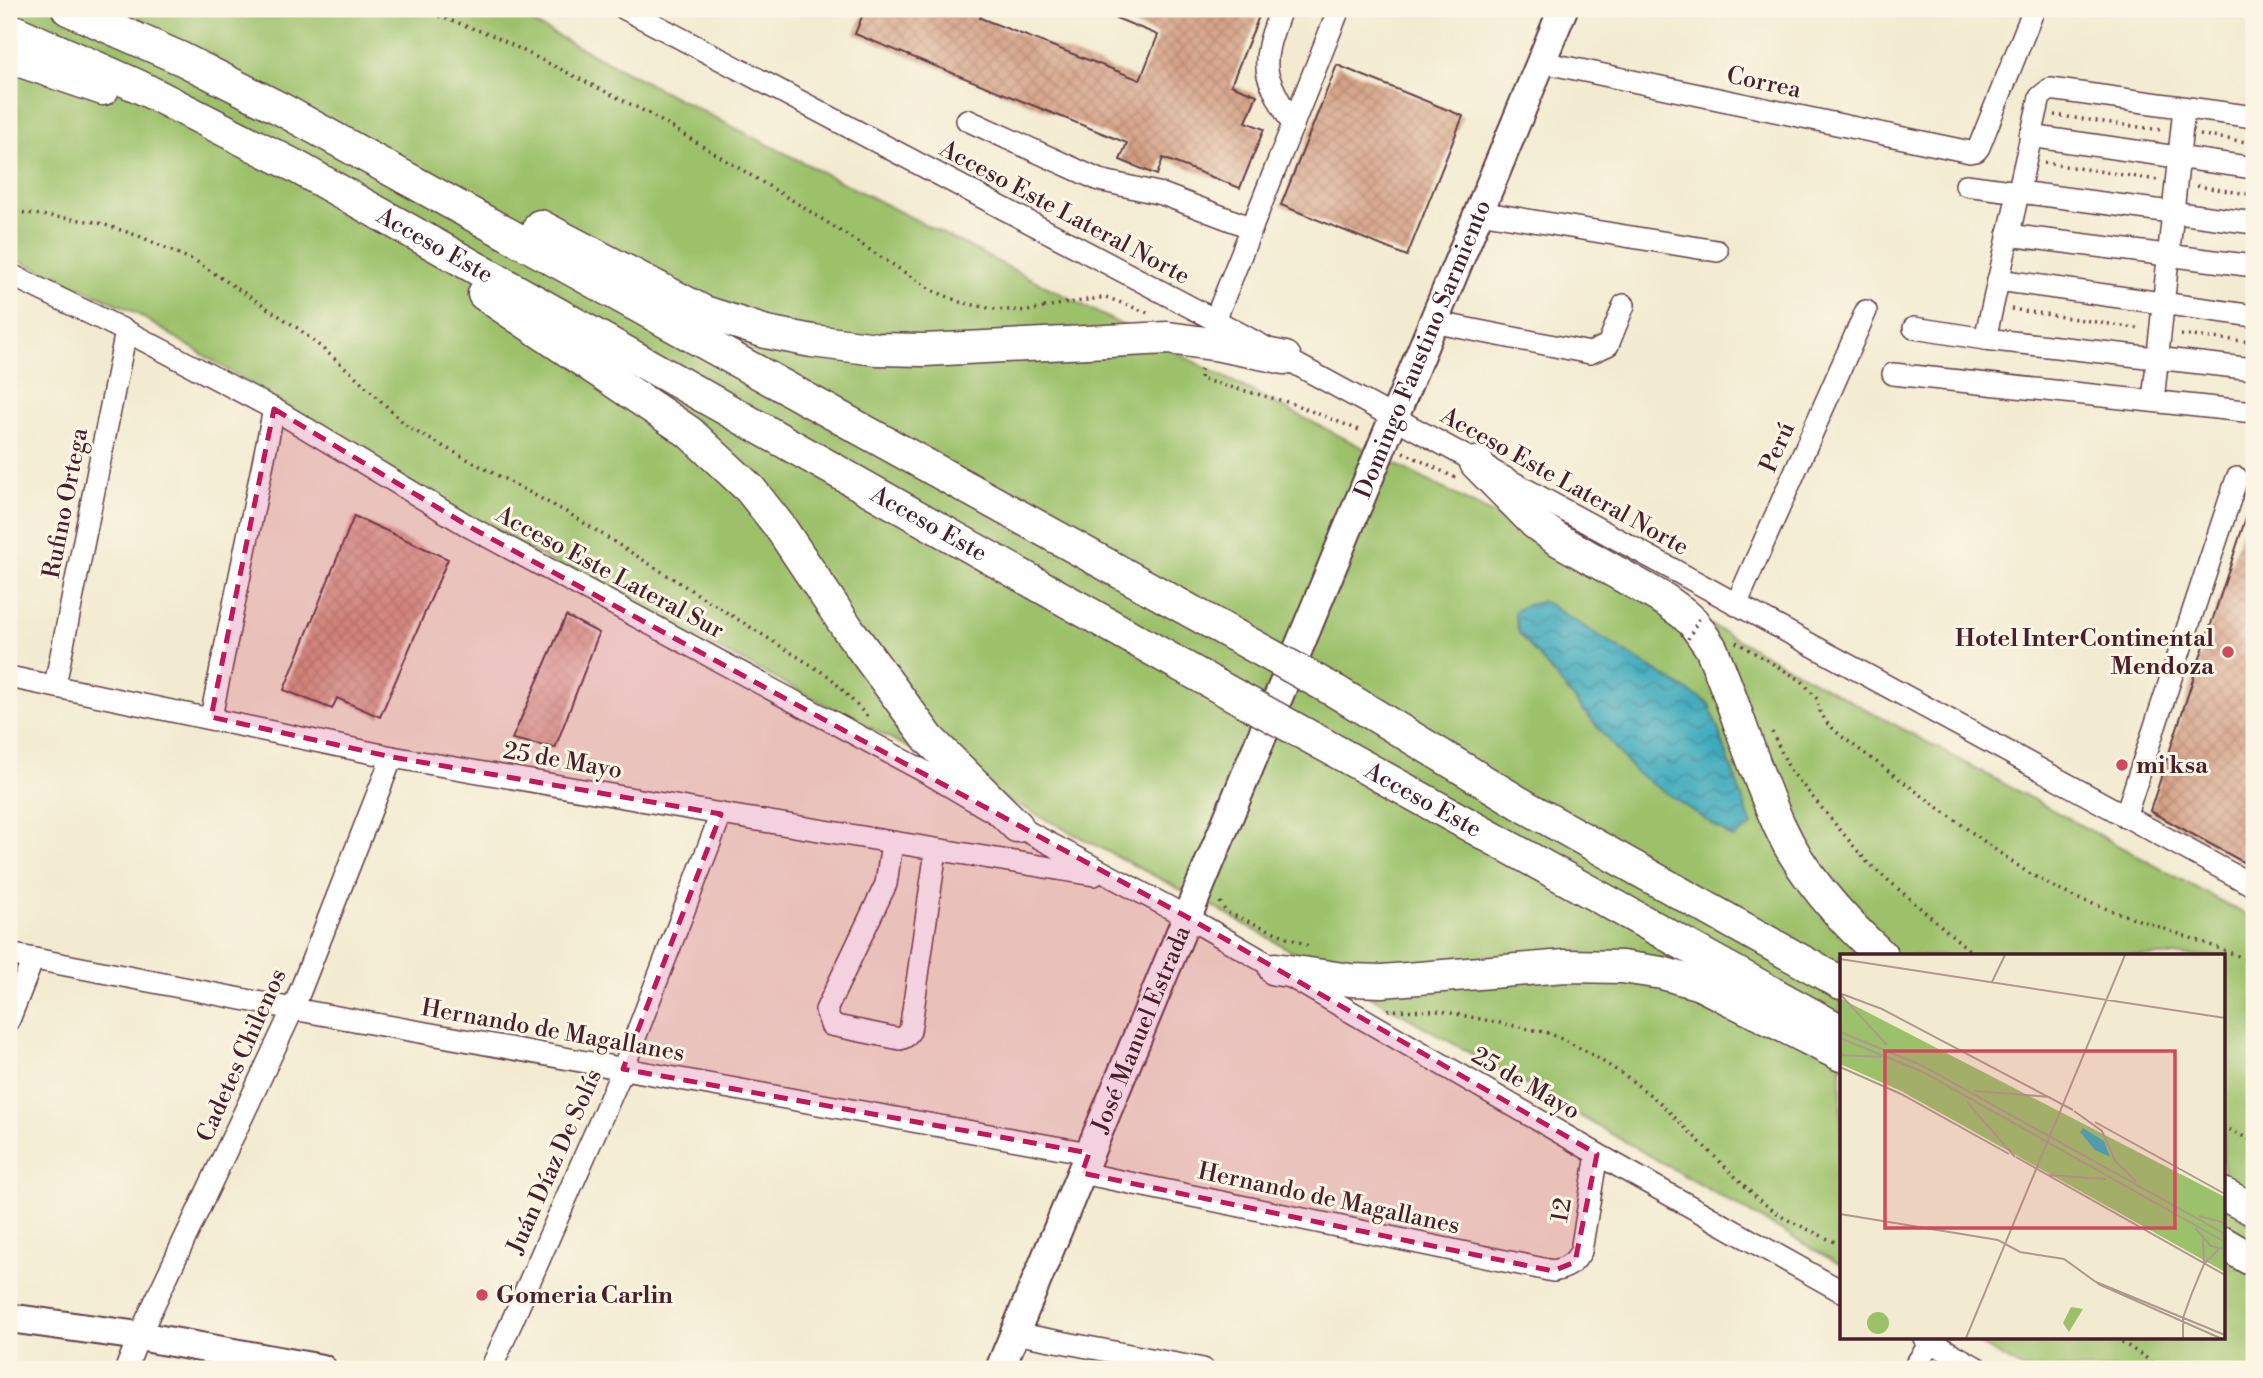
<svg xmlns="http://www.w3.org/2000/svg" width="2263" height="1378" viewBox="0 0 2263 1378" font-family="'Libre Bodoni',serif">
	<defs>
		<pattern id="water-waves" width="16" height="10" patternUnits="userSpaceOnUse" patternTransform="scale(1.75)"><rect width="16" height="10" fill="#3daabc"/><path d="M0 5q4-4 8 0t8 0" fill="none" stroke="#358a99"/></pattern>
		<pattern id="building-cross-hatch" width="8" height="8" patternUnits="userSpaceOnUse" patternTransform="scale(1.75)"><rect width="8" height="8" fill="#d49e82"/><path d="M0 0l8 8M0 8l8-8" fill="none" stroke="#ae806b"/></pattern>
	</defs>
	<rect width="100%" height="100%" fill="#fcf5e5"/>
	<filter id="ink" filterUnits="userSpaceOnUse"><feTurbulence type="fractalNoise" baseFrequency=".0143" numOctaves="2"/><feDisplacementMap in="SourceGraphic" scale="14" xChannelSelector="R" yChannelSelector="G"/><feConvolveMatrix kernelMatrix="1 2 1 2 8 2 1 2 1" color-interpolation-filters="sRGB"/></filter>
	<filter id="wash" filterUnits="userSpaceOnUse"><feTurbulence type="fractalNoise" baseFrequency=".00686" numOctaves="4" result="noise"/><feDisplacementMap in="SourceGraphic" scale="28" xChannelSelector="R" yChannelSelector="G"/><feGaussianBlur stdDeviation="1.57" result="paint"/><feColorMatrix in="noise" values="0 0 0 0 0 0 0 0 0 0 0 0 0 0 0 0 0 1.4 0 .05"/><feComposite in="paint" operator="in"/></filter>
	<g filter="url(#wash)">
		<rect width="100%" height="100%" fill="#f3ebd1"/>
		<polygon fill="#9cc16b" stroke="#73704b" stroke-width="2" points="9,9 506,9 692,106 1701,620 2254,919 2254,1369 2024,1369 1969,1338 2223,1338 2223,956 1841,956 1841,1265 1216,908 471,520 129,309 9,256"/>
		<polygon fill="url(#water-waves)" stroke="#446474" stroke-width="2" points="1543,601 1709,704 1752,826 1733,838 1635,772 1519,633 1514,612 1524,606"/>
		<g id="blocks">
			<g fill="url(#building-cross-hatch)">
				<polygon points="865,9 984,9 980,18 1140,80 1158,35 1094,9 1262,9 1231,85 1257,95 1246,122 1264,129 1240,188 1163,158 1157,175 1120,160 1127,143 855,34"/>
				<polygon points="1337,65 1463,116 1407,256 1281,205"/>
				<polygon points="2251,502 2254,502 2254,868 2150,811"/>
				<polygon points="354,516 448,559 380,717 337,698 332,709 284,690"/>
				<polygon points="566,616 599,633 555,748 512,739"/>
			</g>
		</g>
	</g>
	<g filter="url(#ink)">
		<use href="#blocks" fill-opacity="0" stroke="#633e44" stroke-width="2"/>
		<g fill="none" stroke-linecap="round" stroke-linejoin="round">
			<defs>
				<g id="minor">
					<polyline points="625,9 1215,320 2254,886"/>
					<path d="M1281 9C1274 29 1263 53 1268 75 1273 92 1285 110 1293 126"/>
					<polyline points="1542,62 1970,152 1976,151 1979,147 2034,9"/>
					<polyline points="2254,117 2050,89 2040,97 1985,339 2254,369"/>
					<polyline points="967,120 1099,180 1162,194 1252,228"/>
					<polyline points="2030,136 2254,168"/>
					<polyline points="1966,185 2254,223"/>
					<polyline points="1479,212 1717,251"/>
					<polyline points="2008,235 2254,266"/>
					<polyline points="9,274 126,331 274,409 470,527 931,775 1017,826 1187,917 1597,1154 1841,1291"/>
					<polyline points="1998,280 2254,316"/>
					<polyline points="1215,320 1339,9"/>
					<polyline points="1433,322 1590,353 1608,345 1624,305"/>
					<polyline points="1914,328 1985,339"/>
					<polyline points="1893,374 2254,412"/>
					<polyline points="2153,401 2184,108"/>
					<polyline points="1736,605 1866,311"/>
					<polyline points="9,677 392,757 721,814 1094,875"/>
					<polyline points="55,685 126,331"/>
					<polyline points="211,717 274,409"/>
					<polyline points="2125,817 2237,478"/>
					<polyline points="892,843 886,884 826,1010 831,1025 900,1039 905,1037 910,1031 936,850"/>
					<polyline points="9,954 293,1009 1089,1153"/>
					<polyline points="9,1020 33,959"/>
					<path d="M1082 1173 1553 1271C1567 1268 1574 1264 1581 1251L1597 1154"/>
					<polyline points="1014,1333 1203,1369"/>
					<polyline points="1924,1338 1979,1369"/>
					<polyline points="126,1369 139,1336 293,1009 392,757"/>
					<polyline points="491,1369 623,1069 721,814"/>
					<polyline points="1913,1369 1931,1342"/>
				</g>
				<g id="major">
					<polyline points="9,1318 139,1336 322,1369"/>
					<path id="s1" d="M1000 1369 1563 9"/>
				</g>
				<g id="highway">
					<polyline points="68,9 182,59 281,109 1234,635"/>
					<path id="s2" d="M9 29 140 87 295 166 1223 689"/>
					<polyline points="9,57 103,89"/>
					<polyline points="540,226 704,312 766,332 812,341 877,349 924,350 1168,338 1220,345 1285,358"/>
					<polyline points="484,294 689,432 750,489 780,527 848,629 929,739 1017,826"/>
					<path d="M1476 463 1535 523 1557 539 1665 600 1683 613 1693 622 1711 648C1736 706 1753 769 1780 827 1803 877 1842 920 1882 956"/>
					<polyline points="1335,691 1528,808 1841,983"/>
					<path id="s3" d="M1321 743 1841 1031"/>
					<polyline points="1275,969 1350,980 1382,981 1565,966 1622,967 1662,973 1700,984 1841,1055"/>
					<polyline points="2223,1194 2254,1210"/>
					<polyline points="2223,1243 2254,1261"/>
				</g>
			</defs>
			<use href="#minor" stroke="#633e44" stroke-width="24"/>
			<use href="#major" stroke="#633e44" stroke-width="32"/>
			<use href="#highway" stroke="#633e44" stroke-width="35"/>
			<g stroke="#633e44" stroke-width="3.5" stroke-dasharray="2 5" stroke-linecap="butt">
				<polyline points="419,9 494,36 648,113 800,205 932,290 960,302 993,309 1028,311 1044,308"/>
				<polyline points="2054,115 2161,130"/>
				<polyline points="2200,135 2254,143"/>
				<polyline points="2044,163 2158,180"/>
				<polyline points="2197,186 2254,195"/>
				<polyline points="9,211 96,222 139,236 197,262 299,329 354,375 409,428 568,513 830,677 869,718"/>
				<polyline points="1044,307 1106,297 1148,313"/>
				<polyline points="2011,309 2142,329"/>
				<polyline points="2181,335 2254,342"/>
				<polyline points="1201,369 1200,379 1291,403 1359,430"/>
				<polyline points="1403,452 1456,478"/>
				<polyline points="1736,642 1802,681 1817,699 1820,712 1828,724 1841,736 2000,853 2027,872 2054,887 2076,898 2205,943 2254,962"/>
				<polyline points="1772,732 1790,770 1867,862 1976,956"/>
				<polyline points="1220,902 1226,912 1311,947"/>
				<polyline points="1388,1010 1441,1011 1549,1033 1586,1051 1627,1077 1658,1101 1759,1200 1784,1218 1841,1245"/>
				<polyline points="2223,1126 2254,1142"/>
				<polyline points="2116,1338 2149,1360 2160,1369"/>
			</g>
			<use href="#minor" stroke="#fff" stroke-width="21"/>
			<use href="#major" stroke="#fff" stroke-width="28"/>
			<use href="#highway" stroke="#fff" stroke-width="32"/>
			<defs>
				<g id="highway-bridge">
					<polyline points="1234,635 1335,691"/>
					<polyline points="1223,689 1321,743"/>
				</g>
			</defs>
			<use href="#highway-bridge" stroke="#633e44" stroke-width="35" stroke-linecap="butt"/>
			<polyline stroke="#633e44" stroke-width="3.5" stroke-dasharray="2 5" stroke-linecap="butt" points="1688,639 1700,617"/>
			<use href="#highway-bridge" stroke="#fff" stroke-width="32"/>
		</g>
	</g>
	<path fill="#c2185b" fill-opacity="0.2" stroke="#c2185b" stroke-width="5" stroke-dasharray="14 9" stroke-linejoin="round" d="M274 409 470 527 1187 917 1597 1154 1575 1262 1553 1271 1082 1173 1089 1153 623 1069 721 814 392 757 211 717Z"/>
	<g fill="#d1495b" stroke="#fcf5e5" stroke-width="2.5">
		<circle cx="2228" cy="652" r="7"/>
		<circle cx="2122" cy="765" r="7"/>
		<circle cx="482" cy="1295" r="7"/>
	</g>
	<g text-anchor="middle" stroke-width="6" stroke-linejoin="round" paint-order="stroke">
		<g font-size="24" fill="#4a1f2b" stroke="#fcf5e5">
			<text transform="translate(1764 82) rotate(12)" y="8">Correa</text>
			<text transform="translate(1065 212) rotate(28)" y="8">Acceso Este Lateral Norte</text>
			<text dy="8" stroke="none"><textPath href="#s2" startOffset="478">Acceso Este</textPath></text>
			<text dy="8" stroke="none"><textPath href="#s1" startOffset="1104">Domingo Faustino Sarmiento</textPath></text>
			<text transform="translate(1777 447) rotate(-66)" y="8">Perú</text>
			<text transform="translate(1565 481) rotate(29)" y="8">Acceso Este Lateral Norte</text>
			<text transform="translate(65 503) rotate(-79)" y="8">Rufino Ortega</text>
			<text dy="8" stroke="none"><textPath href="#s2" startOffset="1045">Acceso Este</textPath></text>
			<text transform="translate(610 572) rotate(28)" y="8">Acceso Este Lateral Sur</text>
			<text transform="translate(563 760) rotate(10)" y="8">25 de Mayo</text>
			<text dy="8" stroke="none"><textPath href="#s3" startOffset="117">Acceso Este</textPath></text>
			<text dy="8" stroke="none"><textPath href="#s1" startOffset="368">José Manuel Estrada</textPath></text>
			<text transform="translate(553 1030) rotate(10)" y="8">Hernando de Magallanes</text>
			<text transform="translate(241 1055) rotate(-66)" y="8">Cadetes Chilenos</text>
			<text transform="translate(1526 1083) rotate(30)" y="8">25 de Mayo</text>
			<text transform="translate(554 1161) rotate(-66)" y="8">Juán Díaz De Solís</text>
			<text transform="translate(1329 1198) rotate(12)" y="8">Hernando de Magallanes</text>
			<text transform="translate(1561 1210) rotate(-80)" y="8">12</text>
		</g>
		<g font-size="24" font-weight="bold" fill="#4a1f2b" stroke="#fcf5e5" text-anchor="start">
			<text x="2214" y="646" text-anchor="end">Hotel InterContinental<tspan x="2214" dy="28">Mendoza</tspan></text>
			<text x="2136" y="773">mi ksa</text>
			<text x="496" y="1303">Gomeria Carlin</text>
		</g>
	</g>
	<g transform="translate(1840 954)">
		<rect width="385" height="385" fill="#f3ebd1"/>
		<path d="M0 44 385 243V318L61 137 0 110ZM231 353 243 355 229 378 223 369ZM27 369a11 11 0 1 1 22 0a11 11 0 1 1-22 0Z" fill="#9cc16b"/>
		<path d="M243 174 264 187 270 203 255 196 240 178Z" fill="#3daabc"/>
		<path fill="none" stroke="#af998f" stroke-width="2" d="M0 5 385 64M152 28 165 1M0 40 47 91M2 40 42 55 233 156M0 78 81 111 385 280M0 84 83 118 385 288M0 101 41 103M0 113 61 140 169 200M134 137 210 143M127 148 175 203M234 157 262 177 275 207 296 227M255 168 385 240M176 203 385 321M208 221 266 225M0 260 158 286 180 298 224 305 260 331 380 384M359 262 385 269M355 274 371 292 385 295M363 285 364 310M256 328 385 381M126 384 285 1M343 384V364L352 339 364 310 379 295"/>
		<path fill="#d1495b" fill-opacity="0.15" stroke="#d1495b" stroke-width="3.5" d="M45 97H335V274H45Z"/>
		<rect width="385" height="385" fill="none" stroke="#4a1f2b" stroke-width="3.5"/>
	</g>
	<rect width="2263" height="1378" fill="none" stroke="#fcf5e5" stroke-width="35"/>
</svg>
